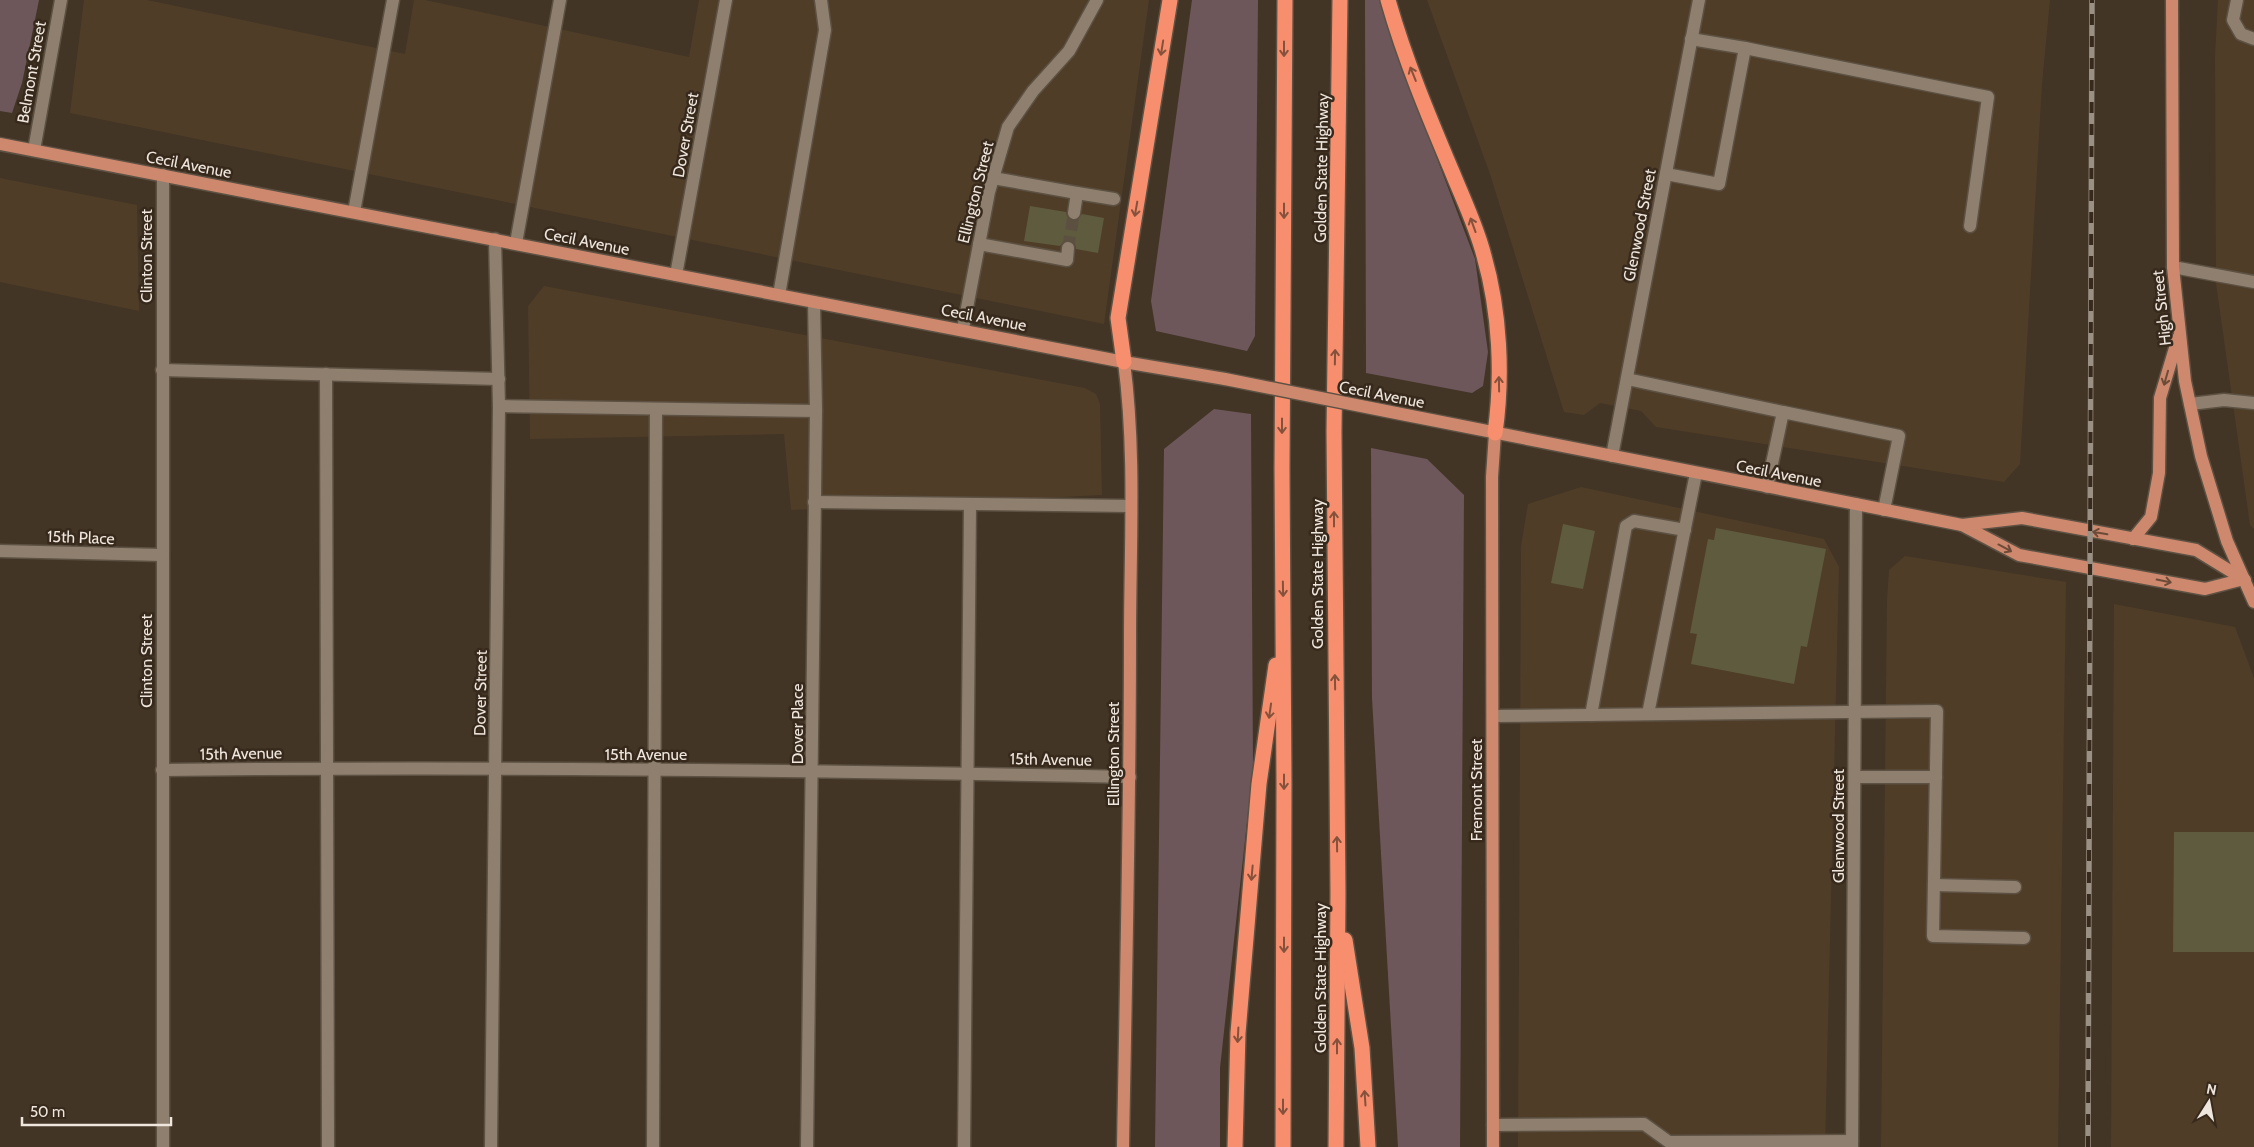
<svg xmlns="http://www.w3.org/2000/svg" width="2254" height="1147" viewBox="0 0 2254 1147" font-family="Cabin,sans-serif">
	<rect width="100%" height="100%" fill="#423525"/>
	<g fill="#4f3d28">
		<polygon points="84,0 147,0 405,54 414,0 425,0 689,57 699,0 1149,0 1104,324 70,113"/>
		<polygon points="1427,0 2050,0 2042,84 2020,464 2004,482 1656,427 1641,411 1600,403 1584,415 1564,412 1490,174"/>
		<polygon points="2218,0 2254,0 2254,529 2250,525 2216,283 2215,56"/>
		<polygon points="0,178 137,205 139,311 0,282"/>
		<polygon points="544,286 1085,388 1096,394 1100,404 1102,495 791,510 784,434 530,439 528,306"/>
		<polygon points="1581,487 1824,539 1839,567 1825,1147 1518,1147 1521,546 1528,504"/>
		<polygon points="1905,556 2066,582 2058,1147 1881,1147 1887,600 1889,570"/>
		<polygon points="2114,604 2235,627 2254,678 2254,1147 2111,1147"/>
	</g>
	<g fill="#6d575b">
		<polygon points="0,0 39,0 22,83 12,113 0,111"/>
		<polygon points="1192,0 1258,0 1255,336 1247,351 1156,331 1151,301"/>
		<polygon points="1365,0 1380,0 1405,74 1475,259 1488,352 1483,386 1472,393 1366,373"/>
		<polygon points="1214,409 1251,414 1253,767 1220,1068 1220,1147 1155,1147 1164,449"/>
		<polygon points="1371,448 1427,459 1464,495 1460,1147 1398,1147 1372,698"/>
	</g>
	<g fill="#5f5b3f">
		<polygon points="1030,206 1066,212 1067,216 1072,221 1077,220 1082,214 1104,218 1098,253 1076,249 1075,244 1069,240 1064,241 1060,246 1024,241"/>
		<polygon points="1563,524 1595,531 1583,589 1551,583"/>
		<polygon points="1716,528 1826,549 1807,647 1801,646 1794,684 1691,664 1697,634 1690,633 1708,539 1714,540"/>
		<polygon points="2174,832 2254,832 2254,952 2173,952"/>
	</g>
	<g fill="none" stroke-linecap="round" stroke-linejoin="round">
		<polyline stroke="#5c5041" stroke-width="12" stroke-dasharray="12 6" stroke-linecap="butt" points="1068,248 1074,213"/>
		<defs>
			<g id="minor">
				<polyline points="2237,0 2233,20 2241,34 2254,39"/>
				<polyline points="1745,48 1988,97 1970,226"/>
				<polyline points="34,150 61,0"/>
				<polyline points="1666,174 1719,184 1745,48 1691,39"/>
				<polyline points="163,175 163,1147"/>
				<polyline points="993,178 1077,193 1074,213"/>
				<polyline points="1077,193 1114,199"/>
				<polyline points="354,212 393,0"/>
				<polyline points="516,243 560,0"/>
				<polyline points="979,244 1067,260 1068,248"/>
				<polyline points="2173,267 2254,282"/>
				<polyline points="676,275 726,0"/>
				<polyline points="779,295 825,30 821,0"/>
				<polyline points="963,329 989,192 1008,127 1033,91 1069,51 1097,0"/>
				<polyline points="162,370 499,379"/>
				<polyline points="326,374 328,1147"/>
				<polyline points="1627,379 1783,412"/>
				<polyline points="2190,404 2224,400 2254,403"/>
				<polyline points="499,406 816,411"/>
				<polyline points="1612,456 1699,0"/>
				<polyline points="1767,487 1783,412 1899,436 1884,510"/>
				<polyline points="814,502 1130,506"/>
				<polyline points="0,551 162,555"/>
				<polyline points="1648,714 1696,473"/>
				<polyline points="1591,715 1626,526 1634,521 1685,530"/>
				<polyline points="1493,716 1937,711 1933,936 2024,938"/>
				<path d="M162 770C485 766 807 770 1130 777"/>
				<polyline points="1855,777 1936,777"/>
				<polyline points="1934,885 2015,887"/>
				<polyline points="1493,1125 1644,1124 1669,1142 1852,1141"/>
				<polyline points="491,1147 499,406 495,239"/>
				<polyline points="653,1147 656,409"/>
				<polyline points="807,1147 816,411 814,302"/>
				<polyline points="964,1147 970,505"/>
				<polyline points="1852,1147 1856,504"/>
			</g>
			<g id="major">
				<polyline points="2172,0 2173,267 2185,381 2201,456 2227,541 2254,602"/>
				<polyline points="0,144 1124,362 1225,379"/>
				<polyline points="1396,413 1962,525 2019,555 2205,589 2244,579"/>
				<polyline points="1962,525 2022,518 2196,550 2245,580"/>
				<polyline points="2133,539 2151,517 2159,473 2160,398 2178,338"/>
				<path d="M1123 1147C1126 977 1130 808 1130 638 1130 546 1136 453 1124 362"/>
				<polyline points="1493,1147 1492,477 1495,433"/>
			</g>
			<g id="highway">
				<path d="M1388 0C1405 60 1429 117 1453 174 1464 201 1477 228 1484 256 1500 312 1503 376 1495 433"/>
				<polyline points="1124,362 1118,318 1170,0"/>
				<polyline points="1345,940 1362,1048 1368,1147"/>
				<polyline points="1235,1147 1238,1033 1259,784 1276,665"/>
				<polyline points="1283,1147 1284,784 1282,468 1285,0"/>
				<polyline points="1336,1147 1338,893 1334,431 1340,0"/>
			</g>
		</defs>
		<use href="#minor" stroke="#5c5143" stroke-width="15"/>
		<use href="#major" stroke="#5c5143" stroke-width="15"/>
		<use href="#highway" stroke="#5c5143" stroke-width="18"/>
		<use href="#minor" stroke="#8f7f6e" stroke-width="12"/>
		<use href="#major" stroke="#cd886d" stroke-width="12"/>
		<use href="#highway" stroke="#f78e6d" stroke-width="15"/>
		<defs>
			<polyline id="rail" points="2088,1147 2092,0"/>
		</defs>
		<use href="#rail" stroke="#9b9084" stroke-width="5.5"/>
		<use href="#rail" stroke="#372a1c" stroke-width="4" stroke-dasharray="11" stroke-linecap="butt"/>
		<defs>
			<polyline id="major-bridge" points="1225,379 1396,413"/>
		</defs>
		<use href="#major-bridge" stroke="#5c5143" stroke-width="15" stroke-linecap="butt"/>
		<use href="#major-bridge" stroke="#cd886d" stroke-width="12"/>
	</g>
	<defs><path id="oneway-shaft" d="M-6 0H5M1.5-3L5.5 0L1.5 3" fill="none" stroke-width="1.6" stroke-linecap="round" stroke-linejoin="round" transform="scale(1.25)"/></defs>
	<g stroke="#84523c">
		<use href="#oneway-shaft" transform="translate(1162 48) rotate(99)"/>
		<use href="#oneway-shaft" transform="translate(1284 49) rotate(90)"/>
		<use href="#oneway-shaft" transform="translate(1413 74) rotate(-112)"/>
		<use href="#oneway-shaft" transform="translate(1136 209) rotate(100)"/>
		<use href="#oneway-shaft" transform="translate(1284 211) rotate(90)"/>
		<use href="#oneway-shaft" transform="translate(1473 225) rotate(-110)"/>
		<use href="#oneway-shaft" transform="translate(1335 357) rotate(-89)"/>
		<use href="#oneway-shaft" transform="translate(1499 384) rotate(-91)"/>
		<use href="#oneway-shaft" transform="translate(1282 426) rotate(90)"/>
		<use href="#oneway-shaft" transform="translate(1334 519) rotate(-90)"/>
		<use href="#oneway-shaft" transform="translate(1283 589) rotate(89)"/>
		<use href="#oneway-shaft" transform="translate(1335 682) rotate(-91)"/>
		<use href="#oneway-shaft" transform="translate(1270 711) rotate(98)"/>
		<use href="#oneway-shaft" transform="translate(1284 782) rotate(90)"/>
		<use href="#oneway-shaft" transform="translate(1337 844) rotate(-91)"/>
		<use href="#oneway-shaft" transform="translate(1252 873) rotate(95)"/>
		<use href="#oneway-shaft" transform="translate(1284 945) rotate(90)"/>
		<use href="#oneway-shaft" transform="translate(1238 1035) rotate(93)"/>
		<use href="#oneway-shaft" transform="translate(1337 1046) rotate(-90)"/>
		<use href="#oneway-shaft" transform="translate(1365 1098) rotate(-94)"/>
		<use href="#oneway-shaft" transform="translate(1283 1107) rotate(90)"/>
	</g>
	<g stroke="#6c4b38">
		<use href="#oneway-shaft" transform="translate(2166 378) rotate(106)"/>
		<use href="#oneway-shaft" transform="translate(2100 533) rotate(-170)"/>
		<use href="#oneway-shaft" transform="translate(2005 548) rotate(28)"/>
		<use href="#oneway-shaft" transform="translate(2164 581) rotate(11)"/>
	</g>
	<g text-anchor="middle" stroke-width="5" stroke-linejoin="round" paint-order="stroke">
		<g font-size="16" fill="#efe6dd" stroke="#372a1c">
			<text transform="translate(31 72) rotate(-80)" y="6">Belmont Street</text>
			<text transform="translate(685 135) rotate(-80)" y="6">Dover Street</text>
			<text transform="translate(189 164) rotate(11)" y="6">Cecil Avenue</text>
			<text transform="translate(1321 168) rotate(-89)" y="6">Golden State Highway</text>
			<text transform="translate(975 192) rotate(-76)" y="6">Ellington Street</text>
			<text transform="translate(1639 225) rotate(-79)" y="6">Glenwood Street</text>
			<text transform="translate(587 241) rotate(11)" y="6">Cecil Avenue</text>
			<text transform="translate(146 256) rotate(-90)" y="6">Clinton Street</text>
			<text transform="translate(2161 308) rotate(-96)" y="6">High Street</text>
			<text transform="translate(984 317) rotate(11)" y="6">Cecil Avenue</text>
			<text transform="translate(1382 394) rotate(11)" y="6">Cecil Avenue</text>
			<text transform="translate(1779 473) rotate(11)" y="6">Cecil Avenue</text>
			<text transform="translate(81 537) rotate(2)" y="6">15th Place</text>
			<text transform="translate(1317 574) rotate(-90)" y="6">Golden State Highway</text>
			<text transform="translate(146 661) rotate(-90)" y="6">Clinton Street</text>
			<text transform="translate(480 693) rotate(-89)" y="6">Dover Street</text>
			<text transform="translate(797 724) rotate(-90)" y="6">Dover Place</text>
			<text transform="translate(241 753) rotate(-1)" y="6">15th Avenue</text>
			<text x="646" y="760">15th Avenue</text>
			<text transform="translate(1113 754) rotate(-90)" y="6">Ellington Street</text>
			<text transform="translate(1051 759) rotate(1)" y="6">15th Avenue</text>
			<text transform="translate(1476 790) rotate(-90)" y="6">Fremont Street</text>
			<text transform="translate(1838 826) rotate(-90)" y="6">Glenwood Street</text>
			<text transform="translate(1320 978) rotate(-90)" y="6">Golden State Highway</text>
		</g>
	</g>
	<g transform="translate(2209 1102) rotate(11)" stroke="#372a1c" stroke-width="4" paint-order="stroke">
	<path d="M0-4L9 19L0 12L-9 19Z" fill="#efe6dd"/>
	<text y="-8" font-size="14" font-weight="bold" text-anchor="middle" fill="#efe6dd">N</text>
	</g>
	<path d="M22 1117v8h149v-8" fill="none" stroke="#efe6dd" stroke-width="2.5"/>
	<text x="30" y="1117" font-size="15" fill="#efe6dd" stroke="#372a1c" stroke-width="4" paint-order="stroke">50 m</text>
</svg>
